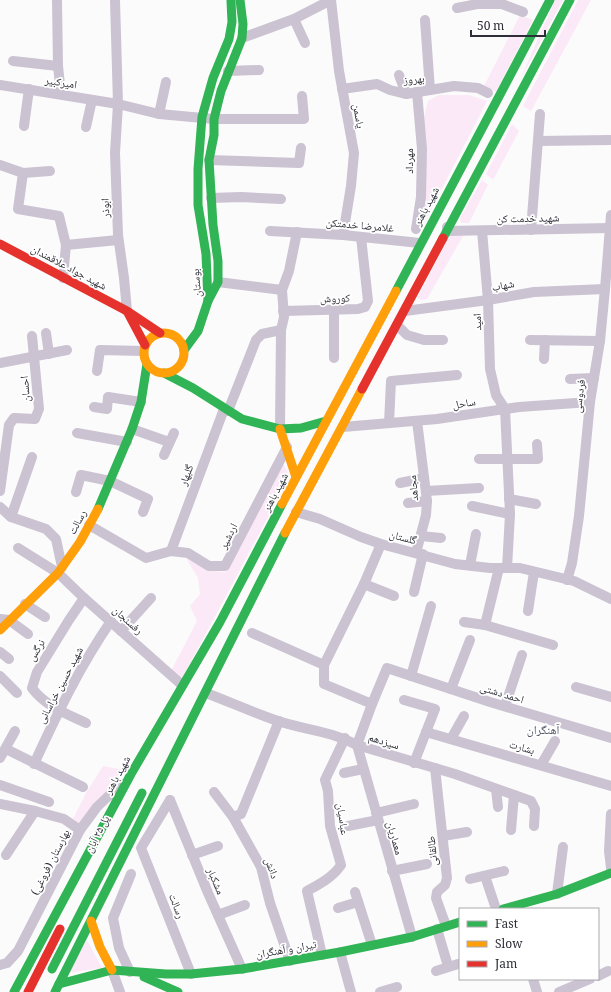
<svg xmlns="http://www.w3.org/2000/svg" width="611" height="992" viewBox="0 0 611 992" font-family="Georgia,'Noto Naskh Arabic',serif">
	<rect width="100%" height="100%" fill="#fbfbfb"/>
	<g fill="#fce9f7">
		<polygon points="555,0 563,0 519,82"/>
		<polygon points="578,0 591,0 531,111 523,106"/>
		<polygon points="520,15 533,20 496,92 484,86"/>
		<polygon points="439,95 469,95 487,101 419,233 424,117 428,101"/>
		<polygon points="512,124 519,131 493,180 486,174"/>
		<polygon points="482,180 488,185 469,223 461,223 460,218"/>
		<polygon points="457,234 463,236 427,299 422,300 417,298 450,235"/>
		<polygon points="281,459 290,476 181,680 171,671 197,621 190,606 200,594 198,578 186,558 213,571 225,572 242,541"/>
		<polygon points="103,766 125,770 80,825 72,821 86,793"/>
		<polygon points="87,940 102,968 68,973"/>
	</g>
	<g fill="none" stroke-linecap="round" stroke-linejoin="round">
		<g stroke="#cbc2d2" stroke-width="10">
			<polyline points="57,0 58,66 61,94"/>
			<polyline points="115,0 118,104 115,153 118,235 124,278 127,311"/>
			<polyline points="331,0 339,71 354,153 351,186 343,235"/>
			<polyline points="457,8 477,4 502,4 523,12"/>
			<polyline points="294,19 305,43"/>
			<polyline points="425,20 430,90"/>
			<polyline points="242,38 294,19 331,0"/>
			<polyline points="13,61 58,66"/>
			<polyline points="228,71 259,70"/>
			<polyline points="399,75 406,94"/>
			<polyline points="0,85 118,104 159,114 214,119 304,119 302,96"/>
			<polyline points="342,89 377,84 390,90 406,94 454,86 478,88 488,93"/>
			<polyline points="159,114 166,82"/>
			<polyline points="24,126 29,89"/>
			<polyline points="86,127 92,100"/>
			<polyline points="538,141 611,140"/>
			<polyline points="209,160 299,163 301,148"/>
			<polyline points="0,165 23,173 50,171"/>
			<polyline points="23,173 18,209 59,216 66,245 63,278"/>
			<polyline points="211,198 241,197 281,199"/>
			<polyline points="447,227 447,231 610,228"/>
			<polyline points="416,229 421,197 422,149 417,92"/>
			<polyline points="531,230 540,114"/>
			<polyline points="270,231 343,235 420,243"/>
			<polyline points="482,231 488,300 490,369 496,395 505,409 510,514 507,568"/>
			<polyline points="66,245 118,240"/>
			<polyline points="218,282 282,290"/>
			<polyline points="334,310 334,358"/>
			<polyline points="283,311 358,309 365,307 368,301 361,237"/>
			<polyline points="405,311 488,300 534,292 605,289"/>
			<polyline points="397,325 407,335 424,340 443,340"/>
			<polyline points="46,333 49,354"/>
			<polyline points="530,340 600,341"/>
			<polyline points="544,359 545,340"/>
			<polyline points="0,363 67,350"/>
			<polyline points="97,371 100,350 143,351"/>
			<polyline points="570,379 594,378"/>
			<polyline points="94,407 107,409 108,397 141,402"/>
			<polyline points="228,411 256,340 262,334 281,330"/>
			<polyline points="389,423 391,381 457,375"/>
			<polyline points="343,427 437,419 519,407 590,402"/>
			<polyline points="132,429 169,442"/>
			<polyline points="280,429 281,330 284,317 282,290 289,271 297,232"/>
			<polyline points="77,433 127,442"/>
			<polyline points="164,455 174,433"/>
			<polyline points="479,459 538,459 537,444"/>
			<polyline points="400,483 424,478"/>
			<polyline points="0,491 9,425 14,418 35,419 39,409 32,336"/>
			<polyline points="426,491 479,488"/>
			<polyline points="76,492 81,475 110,481 148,499 143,512"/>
			<polyline points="509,499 536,504"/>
			<polyline points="408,503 427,501"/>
			<polyline points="472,506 510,514"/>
			<polyline points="0,507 11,517 46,529 56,539 62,567"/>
			<polyline points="296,512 320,519 361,537 381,544 455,564 490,568 520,568 574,581 611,599"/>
			<polyline points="11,517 32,457"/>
			<polyline points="89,525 146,558 171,551 188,553 209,566 225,566 287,447"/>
			<polyline points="421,536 441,538"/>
			<polyline points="18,548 58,573 84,598 182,685"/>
			<polyline points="171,551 224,409"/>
			<polyline points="416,553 426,515 427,501 417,421"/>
			<polyline points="470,565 476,534"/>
			<polyline points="567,580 572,563 579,516 590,402 600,341 605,289 611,215"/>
			<polyline points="364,584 394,596"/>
			<polyline points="414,592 423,554"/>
			<path d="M84 598 69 620 37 672 32 688C45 706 67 714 86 723"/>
			<polyline points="25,604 45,617"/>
			<polyline points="528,611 534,572"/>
			<polyline points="0,619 9,620 28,634"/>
			<polyline points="464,622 485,625 553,645"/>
			<polyline points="485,625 499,568"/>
			<polyline points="121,631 151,598"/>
			<polyline points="252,633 324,665 364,584 381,544"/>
			<polyline points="0,652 9,659"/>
			<polyline points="324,665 324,684 372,704"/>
			<polyline points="0,676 17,693"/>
			<polyline points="411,676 431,606"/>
			<polyline points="576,687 611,697"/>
			<polyline points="451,689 470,640"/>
			<path d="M206 693C230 702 254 713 278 721 305 730 331 731 357 745L455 774 531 801 535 809 534 826"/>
			<polyline points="404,700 435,709 414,763"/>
			<polyline points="505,706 522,655"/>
			<polyline points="426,732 611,786"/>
			<polyline points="451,739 464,716"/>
			<polyline points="6,749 83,787"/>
			<polyline points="0,758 15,731"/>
			<path d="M34 764C57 714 80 666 111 621"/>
			<polyline points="541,765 555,741"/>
			<polyline points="435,768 447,878 445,885 437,892 436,898 446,926"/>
			<polyline points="344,773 363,769"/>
			<polyline points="0,785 49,802"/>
			<polyline points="496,789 498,807"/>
			<polyline points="214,792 233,817 261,867 270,903 290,961"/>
			<polyline points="170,800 141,848 191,974"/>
			<polyline points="170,800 208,893 242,969"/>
			<polyline points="0,804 35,811 64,819 80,830"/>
			<polyline points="376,813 414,804"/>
			<polyline points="611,814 609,851 611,868"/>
			<polyline points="233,817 241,814 279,721"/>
			<polyline points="348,826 378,820"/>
			<polyline points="511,830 514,795"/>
			<polyline points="443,836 467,832"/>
			<polyline points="6,855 35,811"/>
			<polyline points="192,855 218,846"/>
			<polyline points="392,871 427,864"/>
			<polyline points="485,876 496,909"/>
			<polyline points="470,879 504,871"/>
			<polyline points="355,892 372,945"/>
			<polyline points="557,894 563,847"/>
			<polyline points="338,908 358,902"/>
			<polyline points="218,915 245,905"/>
			<polyline points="437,929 448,966"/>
			<polyline points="412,937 357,745 372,704 387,668 490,702 611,738"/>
			<polyline points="340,952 351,992"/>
			<path d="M322 955 307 891C320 884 333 877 341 865L330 826 328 791 325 780 345 738"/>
			<polyline points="0,965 7,963 18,951 80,830 97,807 121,784"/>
			<polyline points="112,970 120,992"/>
			<polyline points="436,971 458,964"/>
			<polyline points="130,972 119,948 113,918 131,874"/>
			<polyline points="598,976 608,971"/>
			<polyline points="533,979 537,992"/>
			<polyline points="380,992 397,987"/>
			<polyline points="559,992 590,979"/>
		</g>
		<g stroke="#30b455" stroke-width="9">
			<polyline points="443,238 570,0"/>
			<polyline points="396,291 550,0"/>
			<polyline points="208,301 206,254 198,205 198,169 202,117 213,78 229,39 232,22 231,1"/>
			<polyline points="184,350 198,331 208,301 218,282 218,261 213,225 209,160 214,135 214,119 221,91 242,38 243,24 240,0"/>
			<polyline points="164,373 193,388 242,419 280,429 301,428 326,421"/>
			<polyline points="98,509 132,429 141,402 147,364"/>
			<polyline points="503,909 557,894 611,873"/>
			<polyline points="52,969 142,793"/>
			<polyline points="144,977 178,992"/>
			<polyline points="59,984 112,970 166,974 191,974 242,969 340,952 412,937 460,922"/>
			<polyline points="14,992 131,774 220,622 282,504"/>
			<polyline points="55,992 285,533"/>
		</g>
		<g stroke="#ff9f0a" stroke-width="9">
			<circle cx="164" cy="353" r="20"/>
			<polyline points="280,429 296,477"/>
			<polyline points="282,504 396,291"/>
			<polyline points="285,533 362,389"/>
			<polyline points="0,630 58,573 80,542 98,509"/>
			<polyline points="91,921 100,947 112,970"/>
		</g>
		<g stroke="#e5322d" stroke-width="9">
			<polyline points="0,244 127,311 160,333"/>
			<polyline points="128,313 145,345"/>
			<polyline points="362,389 443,238"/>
			<polyline points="28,992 60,929"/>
		</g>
	</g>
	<g text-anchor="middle" stroke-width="3.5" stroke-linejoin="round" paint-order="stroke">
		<g font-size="11" fill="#2d2e37" stroke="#fff">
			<text transform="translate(414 79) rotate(-5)" y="4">بهروز</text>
			<text transform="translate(61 82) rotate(9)" y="4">امیرکبیر</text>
			<text transform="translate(359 116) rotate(80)" y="4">یاسمن</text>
			<text transform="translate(409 161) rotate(-90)" y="4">مهرداد</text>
			<text transform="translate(426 206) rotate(-62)" y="4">شهید باهنر</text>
			<text transform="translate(105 208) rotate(-92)" y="4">ابوذر</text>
			<text transform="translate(528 218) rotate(-1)" y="4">شهید خدمت کن</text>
			<text transform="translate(360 225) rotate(5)" y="4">غلامرضا خدمتکن</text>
			<text transform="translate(69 267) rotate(28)" y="4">شهید جواد علاقمندان</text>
			<text transform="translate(196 283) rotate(-95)" y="4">بوستان</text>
			<text transform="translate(503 285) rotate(-10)" y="4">شهاب</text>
			<text transform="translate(335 298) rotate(-2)" y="4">کوروش</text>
			<text transform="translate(477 322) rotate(-92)" y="4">امید</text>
			<text transform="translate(25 389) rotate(-95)" y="4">احسان</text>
			<text transform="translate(579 396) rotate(-83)" y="4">فردوسی</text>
			<text transform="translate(464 403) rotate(-9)" y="4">ساحل</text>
			<text transform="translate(186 475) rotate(-70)" y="4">گلبهار</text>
			<text transform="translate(413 488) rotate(-96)" y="4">مجاهد</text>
			<text transform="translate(275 492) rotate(-62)" y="4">شهید باهنر</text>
			<text transform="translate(77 522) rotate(-62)" y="4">رسالت</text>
			<text transform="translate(228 536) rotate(-63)" y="4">اردشیر</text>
			<text transform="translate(403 537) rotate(14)" y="4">گلستان</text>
			<text transform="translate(128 620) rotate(42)" y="4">رفسنجان</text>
			<text transform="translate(36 650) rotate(-59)" y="4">نرگس</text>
			<text transform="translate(60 685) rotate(-62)" y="4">شهید حسین خراسانی</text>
			<text transform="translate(502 693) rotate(17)" y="4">احمد دشتی</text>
			<text transform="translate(384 741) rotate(17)" y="4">سیزدهم</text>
			<text transform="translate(522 747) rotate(16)" y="4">بشارت</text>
			<text transform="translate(117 775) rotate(-61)" y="4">شهید باهنر</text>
			<text transform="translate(343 819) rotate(82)" y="4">عباسیان</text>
			<text transform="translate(97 834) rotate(-63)" y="4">پل ۲۵ آبان</text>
			<text transform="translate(395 838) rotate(74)" y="4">معماریان</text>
			<text transform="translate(432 851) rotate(-96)" y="4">طالقانی</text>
			<text transform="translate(50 862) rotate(-63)" y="4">بهارستان (فروغی)</text>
			<text transform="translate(272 868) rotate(70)" y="4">دانش</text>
			<text transform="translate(216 881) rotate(67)" y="4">مشکبار</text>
			<text transform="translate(177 906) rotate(69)" y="4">رسالت</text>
			<text transform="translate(286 949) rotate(-10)" y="4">تیران و آهنگران</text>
		</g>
		<g font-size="12" fill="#535569" stroke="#fff">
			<text x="543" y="734">آهنگران</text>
		</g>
	</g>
	<rect x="459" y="908" width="140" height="72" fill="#ffffff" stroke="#ababaf"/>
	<rect x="467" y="921" width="20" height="6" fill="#30b455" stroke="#ababaf"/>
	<text x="495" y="928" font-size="12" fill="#2d2e37">Fast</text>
	<rect x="467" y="941" width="20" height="6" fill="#ff9f0a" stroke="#ababaf"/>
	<text x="495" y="948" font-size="12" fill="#2d2e37">Slow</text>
	<rect x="467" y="961" width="20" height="6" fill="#e5322d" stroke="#ababaf"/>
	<text x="495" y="968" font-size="12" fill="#2d2e37">Jam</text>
	<path d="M471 30v6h74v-6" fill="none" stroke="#2d2e37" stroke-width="2"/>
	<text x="477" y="30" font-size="12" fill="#2d2e37" stroke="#ffffff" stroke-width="3" paint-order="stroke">50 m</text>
</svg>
